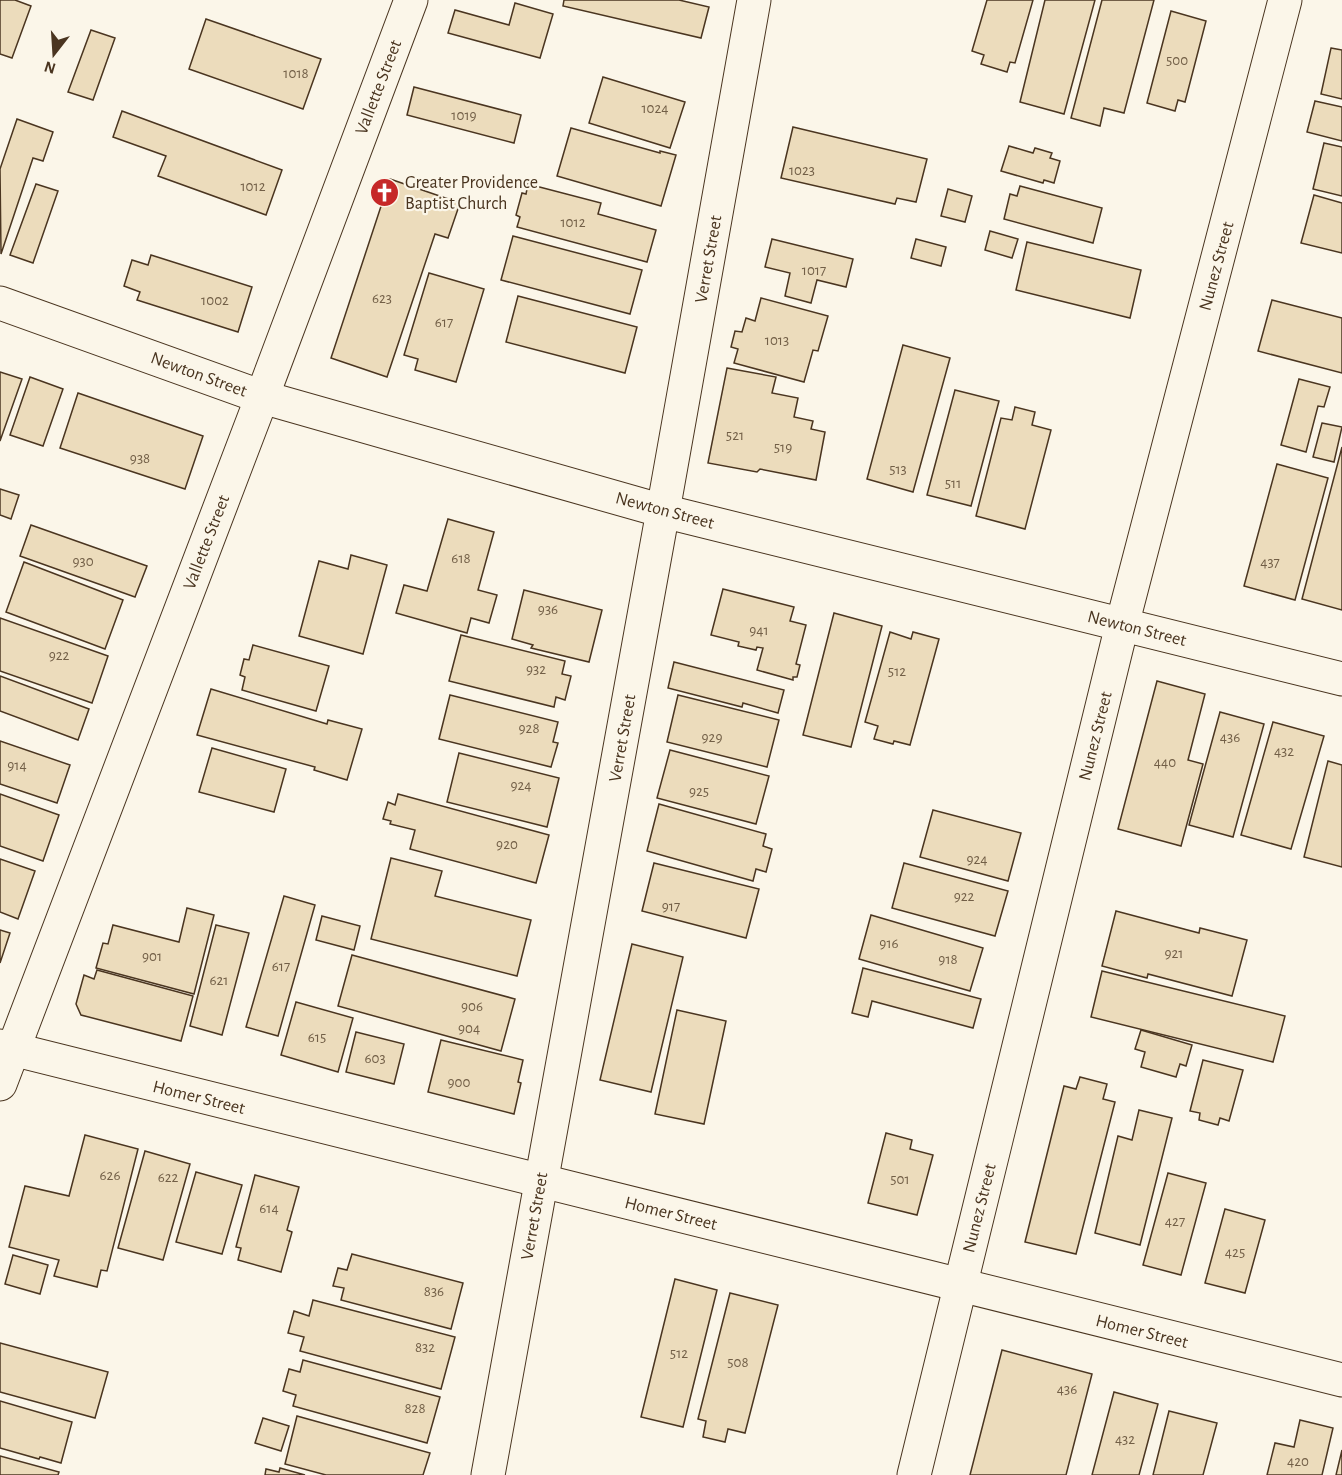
<svg xmlns="http://www.w3.org/2000/svg" width="1342" height="1475" viewBox="0 0 1342 1475" font-family="'Alegreya Sans',sans-serif">
	<rect width="100%" height="100%" fill="#fbf6e9"/>
	<g fill="#ecdcbc" stroke="#4a3520" stroke-width="1.5">
		<polygon points="0,0 15,0 31,6 12,58 0,54"/>
		<polygon points="564,0 679,0 709,7 701,38 563,6"/>
		<polygon points="987,0 1033,0 1015,63 1010,62 1007,72 981,64 984,55 972,51"/>
		<polygon points="1045,0 1095,0 1064,114 1020,102"/>
		<polygon points="1102,0 1154,0 1124,113 1104,108 1100,126 1071,118"/>
		<polygon points="515,3 553,14 540,58 448,33 455,10 509,25"/>
		<polygon points="1171,11 1206,21 1185,102 1178,100 1175,111 1147,103"/>
		<polygon points="206,19 321,59 303,109 189,69"/>
		<polygon points="91,30 115,38 93,100 68,92"/>
		<polygon points="1331,48 1342,50 1342,99 1321,94"/>
		<polygon points="603,77 685,102 670,148 589,123"/>
		<polygon points="414,87 521,115 514,143 407,115"/>
		<polygon points="1315,101 1342,107 1342,141 1307,132"/>
		<polygon points="122,111 282,170 266,215 158,176 166,156 113,137"/>
		<polygon points="17,119 53,132 43,161 33,158 1,254 0,169"/>
		<polygon points="793,127 927,159 916,202 897,198 895,204 781,178"/>
		<polygon points="571,128 660,153 660,151 676,155 661,206 557,176"/>
		<polygon points="1324,143 1342,147 1342,196 1313,189"/>
		<polygon points="1009,146 1033,153 1035,148 1052,153 1050,158 1060,161 1054,183 1044,180 1043,183 1001,171"/>
		<polygon points="390,179 460,203 448,238 435,234 387,377 331,358"/>
		<polygon points="36,184 58,191 33,263 10,255"/>
		<polygon points="528,184 601,203 598,214 656,230 647,262 517,227 520,217 516,215 522,193 526,194"/>
		<polygon points="1020,186 1102,208 1093,243 1004,219 1010,194 1017,196"/>
		<polygon points="948,189 972,196 965,222 941,216"/>
		<polygon points="1314,195 1342,203 1342,253 1301,243"/>
		<polygon points="990,231 1018,239 1012,258 985,250"/>
		<polygon points="513,236 642,270 630,314 501,280"/>
		<polygon points="772,239 853,259 846,287 817,280 811,303 785,296 790,273 765,267"/>
		<polygon points="916,239 946,247 941,266 911,258"/>
		<polygon points="1027,242 1141,270 1130,318 1016,290"/>
		<polygon points="151,255 252,287 238,332 137,300 140,292 124,286 132,260 148,265"/>
		<polygon points="429,273 484,289 456,382 415,370 418,359 404,355"/>
		<polygon points="518,296 637,327 625,373 506,342"/>
		<polygon points="761,298 828,316 818,351 813,350 804,382 734,363 738,349 731,347 735,331 742,332 746,318 755,321"/>
		<polygon points="1272,300 1342,318 1342,373 1258,351"/>
		<polygon points="903,345 950,358 913,492 867,479"/>
		<polygon points="727,368 776,377 772,393 798,398 794,417 813,421 811,429 825,432 816,480 760,469 757,472 708,463"/>
		<polygon points="0,372 22,379 0,441"/>
		<polygon points="30,377 63,389 43,446 10,435"/>
		<polygon points="1299,379 1330,387 1324,407 1318,406 1306,452 1281,445"/>
		<polygon points="955,390 999,401 971,506 927,495"/>
		<polygon points="78,393 203,436 185,489 60,448"/>
		<polygon points="1015,407 1035,412 1032,425 1051,430 1025,529 976,516 1001,418 1012,420"/>
		<polygon points="1322,423 1342,427 1334,462 1313,457"/>
		<polygon points="1342,447 1342,610 1302,599"/>
		<polygon points="1277,464 1328,478 1295,600 1244,586"/>
		<polygon points="0,489 19,495 11,519 0,515"/>
		<polygon points="448,519 494,532 478,590 497,595 489,623 471,618 467,633 396,613 404,585 427,591"/>
		<polygon points="31,525 147,566 135,597 20,556"/>
		<polygon points="351,555 387,565 363,654 299,636 319,561 348,569"/>
		<polygon points="24,562 123,600 105,649 6,612"/>
		<polygon points="723,589 794,607 790,621 806,625 796,664 800,665 797,677 793,677 793,680 757,670 763,648 757,647 756,650 738,646 739,642 711,635"/>
		<polygon points="524,590 602,610 589,662 531,648 533,645 512,639"/>
		<polygon points="834,613 882,626 851,747 803,735"/>
		<polygon points="0,618 108,656 92,703 0,671"/>
		<polygon points="890,632 911,639 913,632 939,639 910,745 894,741 893,744 874,739 878,726 865,722"/>
		<polygon points="461,635 565,661 562,674 571,676 565,700 556,697 554,707 449,681"/>
		<polygon points="253,645 329,666 316,711 242,690 245,677 240,675 244,659 249,660"/>
		<polygon points="674,662 784,690 778,713 743,703 742,707 668,688"/>
		<polygon points="0,676 89,709 78,740 0,711"/>
		<polygon points="1157,681 1205,694 1188,760 1203,764 1181,846 1118,829"/>
		<polygon points="211,689 327,724 328,720 362,729 347,780 314,770 315,767 197,735"/>
		<polygon points="450,695 558,722 553,742 558,743 551,767 439,739"/>
		<polygon points="678,695 779,720 767,767 667,742"/>
		<polygon points="1220,712 1264,724 1233,837 1189,825"/>
		<polygon points="1273,722 1324,736 1291,849 1241,835"/>
		<polygon points="0,741 70,765 57,803 0,784"/>
		<polygon points="212,748 286,769 274,812 199,792"/>
		<polygon points="670,750 769,776 756,824 657,798"/>
		<polygon points="459,753 559,778 547,827 447,802"/>
		<polygon points="1328,761 1342,765 1342,867 1304,857"/>
		<polygon points="0,794 59,815 43,861 0,846"/>
		<polygon points="398,794 549,835 536,883 410,849 415,830 390,824 391,821 383,819 388,802 395,805"/>
		<polygon points="659,804 766,834 763,846 772,849 766,872 756,869 753,881 647,851"/>
		<polygon points="933,810 1021,833 1008,881 920,857"/>
		<polygon points="391,858 442,871 435,896 531,920 517,976 371,939"/>
		<polygon points="0,859 35,871 18,919 0,912"/>
		<polygon points="654,863 759,889 746,938 642,911"/>
		<polygon points="904,863 1008,891 995,936 892,908"/>
		<polygon points="284,896 315,905 278,1036 246,1027"/>
		<polygon points="187,908 214,915 194,994 96,968 103,943 108,944 113,925 179,942"/>
		<polygon points="1116,911 1199,933 1200,928 1247,940 1232,996 1148,974 1147,978 1102,966"/>
		<polygon points="871,915 983,948 970,991 859,959"/>
		<polygon points="322,916 360,926 354,950 316,940"/>
		<polygon points="216,925 249,933 222,1035 190,1026"/>
		<polygon points="0,930 10,933 0,963"/>
		<polygon points="632,944 683,957 651,1092 600,1080"/>
		<polygon points="352,955 515,999 501,1051 338,1006"/>
		<polygon points="863,968 981,999 973,1028 872,1001 868,1017 852,1013"/>
		<polygon points="97,970 193,996 181,1041 81,1015 76,1004 84,975 94,979"/>
		<polygon points="1102,971 1285,1016 1273,1062 1091,1017"/>
		<polygon points="296,1002 353,1018 338,1072 281,1055"/>
		<polygon points="677,1010 726,1021 704,1124 655,1114"/>
		<polygon points="1141,1030 1192,1045 1186,1066 1180,1064 1176,1077 1141,1067 1145,1052 1135,1049"/>
		<polygon points="356,1032 404,1044 394,1084 346,1072"/>
		<polygon points="441,1040 523,1060 518,1082 521,1083 514,1114 428,1092"/>
		<polygon points="1203,1060 1243,1070 1229,1121 1220,1118 1218,1125 1199,1120 1200,1113 1190,1111"/>
		<polygon points="1080,1077 1107,1084 1103,1099 1115,1102 1076,1254 1025,1242 1064,1086 1076,1089"/>
		<polygon points="1139,1110 1172,1118 1140,1245 1095,1233 1118,1136 1132,1140"/>
		<polygon points="886,1133 912,1140 910,1149 933,1155 917,1215 868,1203"/>
		<polygon points="85,1135 138,1149 107,1271 101,1270 97,1287 54,1276 59,1260 9,1247 25,1186 69,1196"/>
		<polygon points="145,1151 190,1164 163,1260 118,1248"/>
		<polygon points="196,1172 242,1185 222,1254 176,1242"/>
		<polygon points="1168,1173 1206,1183 1181,1275 1143,1265"/>
		<polygon points="255,1175 299,1187 287,1230 292,1232 281,1272 238,1260 241,1248 236,1247"/>
		<polygon points="1225,1209 1265,1220 1245,1293 1205,1283"/>
		<polygon points="352,1254 463,1283 451,1329 341,1300 344,1288 333,1286 338,1268 347,1270"/>
		<polygon points="13,1255 48,1265 40,1294 5,1284"/>
		<polygon points="675,1279 717,1290 683,1427 641,1417"/>
		<polygon points="730,1293 778,1305 745,1433 728,1429 725,1442 703,1437 706,1421 698,1419"/>
		<polygon points="313,1300 455,1337 441,1389 300,1351 304,1337 288,1333 294,1311 309,1316"/>
		<polygon points="0,1343 108,1372 95,1418 0,1392"/>
		<polygon points="1002,1350 1092,1374 1066,1475 970,1475"/>
		<polygon points="303,1360 440,1397 427,1443 293,1406 296,1395 283,1391 289,1369 300,1372"/>
		<polygon points="1114,1392 1158,1404 1139,1475 1092,1475"/>
		<polygon points="0,1401 72,1422 61,1463 40,1457 39,1459 0,1448"/>
		<polygon points="1169,1411 1217,1423 1203,1475 1153,1475"/>
		<polygon points="297,1416 430,1453 423,1475 326,1475 285,1464"/>
		<polygon points="263,1418 289,1426 281,1451 255,1443"/>
		<polygon points="1300,1420 1333,1428 1322,1475 1267,1475 1275,1443 1294,1447"/>
		<polygon points="1342,1450 1342,1475 1336,1475"/>
		<polygon points="0,1456 59,1472 58,1475 0,1475"/>
		<polygon points="280,1468 305,1475 265,1475 266,1469 279,1472"/>
	</g>
	<g fill="none" stroke-linecap="round" stroke-linejoin="round">
		<defs>
			<g id="minor">
				<polyline points="0,1046 1342,1380"/>
				<polyline points="0,1084 262,397"/>
				<polyline points="488,1475 663,511 1342,679"/>
				<polyline points="914,1475 1122,625 1285,0"/>
			</g>
			<g id="major">
				<polyline points="0,303 262,397 663,511 754,0"/>
				<polyline points="262,397 411,0"/>
			</g>
		</defs>
		<use href="#minor" stroke="#4a3520" stroke-width="35"/>
		<use href="#major" stroke="#4a3520" stroke-width="35"/>
		<use href="#minor" stroke="#fbf6e9" stroke-width="33"/>
		<use href="#major" stroke="#fbf6e9" stroke-width="33"/>
	</g>
	<defs>
		<symbol id="church-disc" viewBox="-11 -11 22 22"><circle r="9.5" fill="#c62828" stroke="#fbf6e9"/><path d="M-1.2-6h2.4v3.5h3.3v2.4h-3.3V6h-2.4V-.1h-3.3v-2.4h3.3Z" fill="#fff"/></symbol>
	</defs>
	<g fill-rule="evenodd">
		<use href="#church-disc" x="368" y="176" width="33" height="33"/>
	</g>
	<g text-anchor="middle" stroke-width="4.5" stroke-linejoin="round" paint-order="stroke">
		<g font-size="15" fill="#725f47">
			<text x="1177" y="65">500</text>
			<text x="296" y="78">1018</text>
			<text x="655" y="113">1024</text>
			<text x="464" y="120">1019</text>
			<text x="802" y="175">1023</text>
			<text x="253" y="191">1012</text>
			<text x="573" y="227">1012</text>
			<text x="814" y="275">1017</text>
			<text x="382" y="303">623</text>
			<text x="215" y="305">1002</text>
			<text x="444" y="327">617</text>
			<text x="777" y="345">1013</text>
			<text x="735" y="440">521</text>
			<text x="783" y="452">519</text>
			<text x="140" y="463">938</text>
			<text x="898" y="474">513</text>
			<text x="953" y="488">511</text>
			<text x="461" y="563">618</text>
			<text x="83" y="566">930</text>
			<text x="1270" y="567">437</text>
			<text x="548" y="614">936</text>
			<text x="759" y="635">941</text>
			<text x="59" y="660">922</text>
			<text x="536" y="674">932</text>
			<text x="897" y="676">512</text>
			<text x="529" y="733">928</text>
			<text x="712" y="742">929</text>
			<text x="1230" y="742">436</text>
			<text x="1284" y="756">432</text>
			<text x="1165" y="767">440</text>
			<text x="17" y="770">914</text>
			<text x="521" y="790">924</text>
			<text x="699" y="796">925</text>
			<text x="507" y="849">920</text>
			<text x="977" y="864">924</text>
			<text x="964" y="901">922</text>
			<text x="671" y="911">917</text>
			<text x="889" y="948">916</text>
			<text x="1174" y="958">921</text>
			<text x="152" y="961">901</text>
			<text x="948" y="964">918</text>
			<text x="281" y="971">617</text>
			<text x="219" y="985">621</text>
			<text x="472" y="1011">906</text>
			<text x="469" y="1033">904</text>
			<text x="317" y="1042">615</text>
			<text x="375" y="1063">603</text>
			<text x="459" y="1087">900</text>
			<text x="110" y="1180">626</text>
			<text x="168" y="1182">622</text>
			<text x="900" y="1184">501</text>
			<text x="269" y="1213">614</text>
			<text x="1175" y="1226">427</text>
			<text x="1235" y="1257">425</text>
			<text x="434" y="1296">836</text>
			<text x="425" y="1352">832</text>
			<text x="679" y="1358">512</text>
			<text x="738" y="1367">508</text>
			<text x="1067" y="1394">436</text>
			<text x="415" y="1413">828</text>
			<text x="1125" y="1444">432</text>
			<text x="1298" y="1466">420</text>
		</g>
		<g font-size="18" fill="#4a3520" stroke="#fbf6e9">
			<text transform="translate(378 87) rotate(-69)" y="6">Vallette Street</text>
			<text transform="translate(708 259) rotate(-80)" y="6">Verret Street</text>
			<text transform="translate(1216 266) rotate(-75)" y="6">Nunez Street</text>
			<text transform="translate(199 374) rotate(20)" y="6">Newton Street</text>
			<text transform="translate(665 510) rotate(15)" y="6">Newton Street</text>
			<text transform="translate(206 542) rotate(-69)" y="6">Vallette Street</text>
			<text transform="translate(1137 628) rotate(14)" y="6">Newton Street</text>
			<text transform="translate(1095 736) rotate(-76)" y="6">Nunez Street</text>
			<text transform="translate(622 738) rotate(-80)" y="6">Verret Street</text>
			<text transform="translate(199 1097) rotate(14)" y="6">Homer Street</text>
			<text transform="translate(979 1208) rotate(-76)" y="6">Nunez Street</text>
			<text transform="translate(671 1213) rotate(14)" y="6">Homer Street</text>
			<text transform="translate(534 1216) rotate(-80)" y="6">Verret Street</text>
			<text transform="translate(1142 1331) rotate(14)" y="6">Homer Street</text>
		</g>
		<g font-size="18" fill="#4a3520" stroke="#fbf6e9" text-anchor="start">
			<text x="405" y="188">Greater Providence<tspan x="405" dy="21">Baptist Church</tspan></text>
		</g>
	</g>
	<g transform="translate(54 54) rotate(197)" stroke="#fbf6e9" stroke-width="4.5" paint-order="stroke">
	<path d="M0-4.5L10 22L0 15L-10 22Z" fill="#4a3520"/>
	<text y="-9" font-size="16" font-weight="bold" text-anchor="middle" fill="#4a3520">N</text>
	</g>
</svg>
